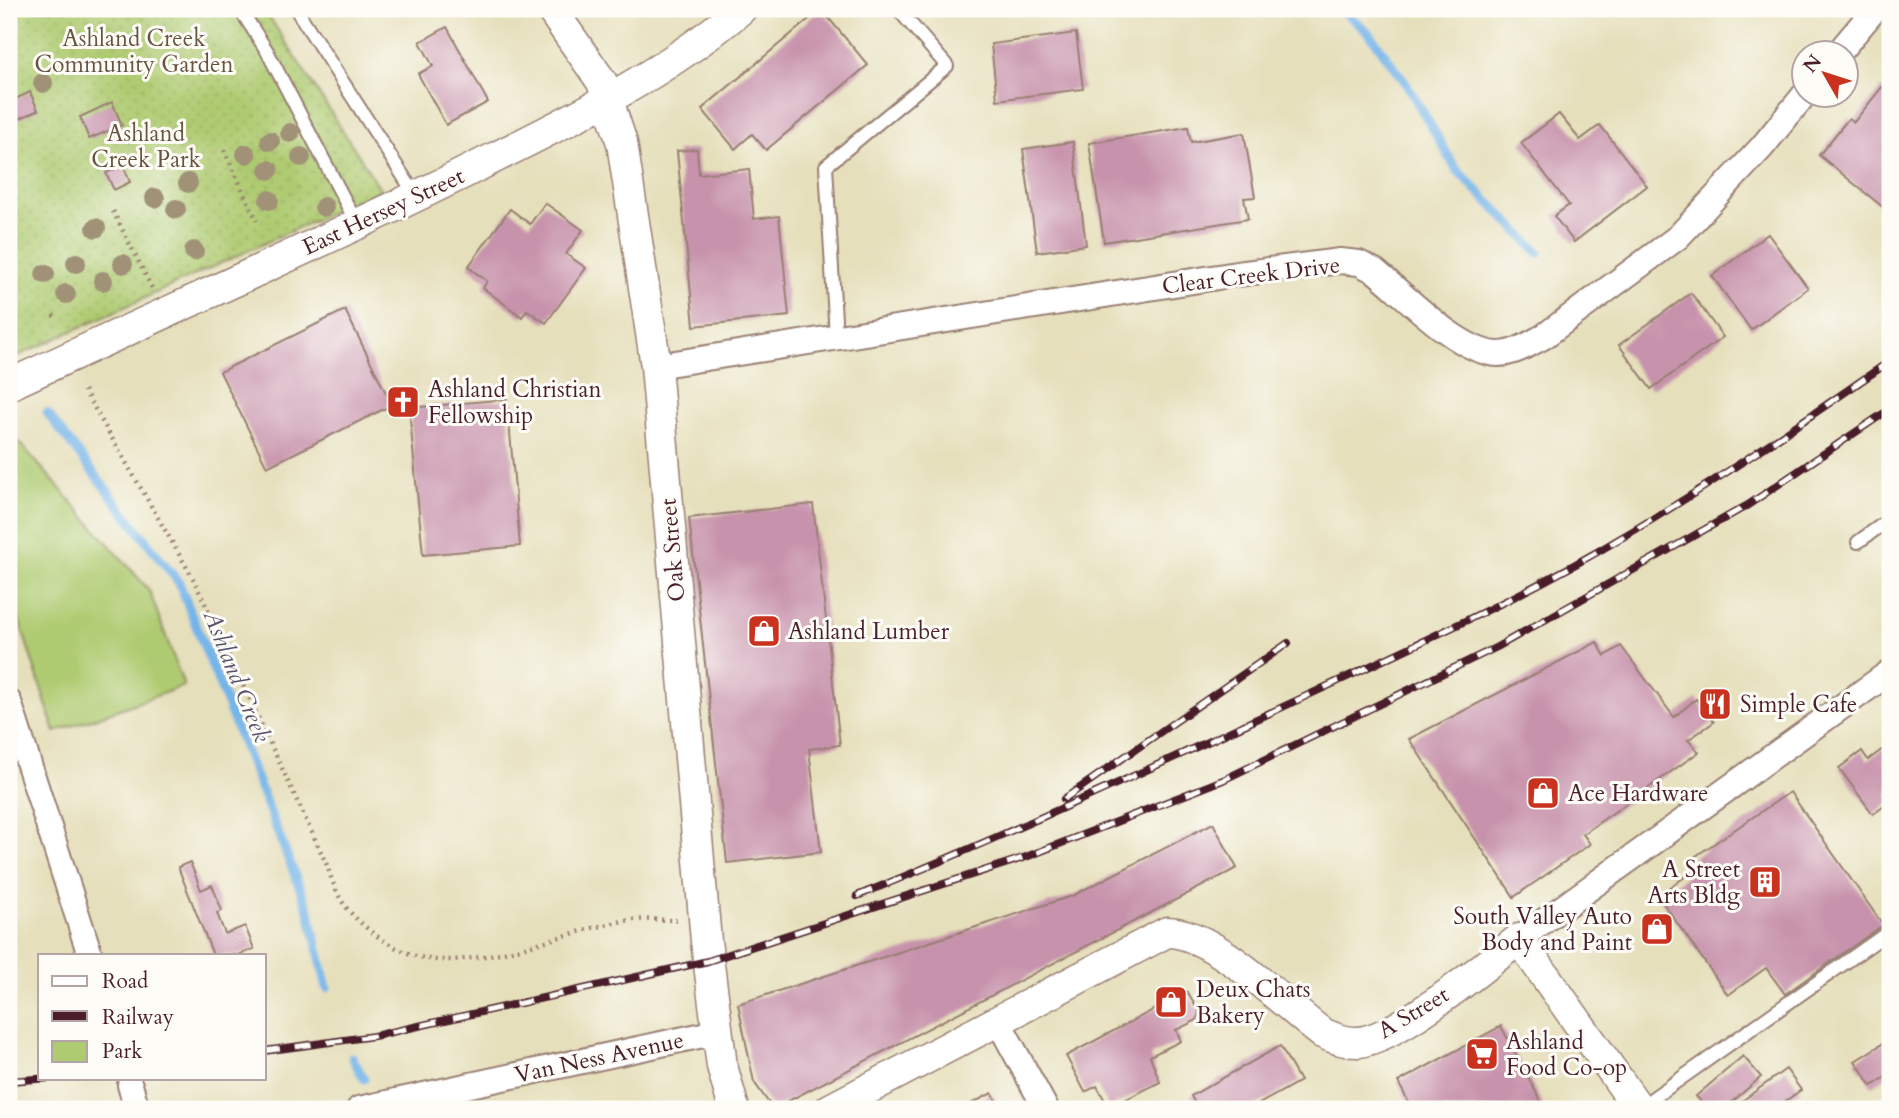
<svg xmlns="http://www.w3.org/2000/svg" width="1899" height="1118" viewBox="0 0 1899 1118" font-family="Cardo,serif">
	<defs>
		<pattern id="green-dots" width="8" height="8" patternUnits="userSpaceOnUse" patternTransform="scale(1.75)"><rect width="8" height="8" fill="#afcb71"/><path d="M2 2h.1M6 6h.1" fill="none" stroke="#98ae62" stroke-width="1.8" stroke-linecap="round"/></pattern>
	</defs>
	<rect width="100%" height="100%" fill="#fdfcf7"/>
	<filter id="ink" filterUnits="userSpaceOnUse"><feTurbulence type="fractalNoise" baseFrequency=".0143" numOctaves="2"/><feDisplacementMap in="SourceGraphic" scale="14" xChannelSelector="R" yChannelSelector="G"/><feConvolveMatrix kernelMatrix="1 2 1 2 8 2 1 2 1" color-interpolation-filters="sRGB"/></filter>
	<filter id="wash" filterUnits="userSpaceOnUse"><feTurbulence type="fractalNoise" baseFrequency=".00686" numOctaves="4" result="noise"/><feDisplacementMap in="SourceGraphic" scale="28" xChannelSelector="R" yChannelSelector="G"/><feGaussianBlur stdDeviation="1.57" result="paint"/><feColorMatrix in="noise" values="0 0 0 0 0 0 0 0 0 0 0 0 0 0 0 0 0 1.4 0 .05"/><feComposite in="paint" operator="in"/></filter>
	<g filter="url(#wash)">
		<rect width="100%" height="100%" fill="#e6dfbb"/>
		<polygon fill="url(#green-dots)" stroke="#7c754e" stroke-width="2" points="9,9 264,9 381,190 9,360"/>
		<polygon fill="#afcb71" stroke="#7c754e" stroke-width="2" points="19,442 149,590 184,686 55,732 9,588 9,447"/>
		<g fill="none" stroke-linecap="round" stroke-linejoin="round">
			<g stroke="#76b5e9" stroke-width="9">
				<polyline points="1341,9 1369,33 1406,83 1456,169 1539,253"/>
				<polyline points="47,413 179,583 309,911 327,988"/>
				<polyline points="352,1057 364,1079"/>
			</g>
		</g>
		<g id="blocks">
			<g fill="#c793ac">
				<polygon points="821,9 868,65 766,150 752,134 735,149 702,109"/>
				<polygon points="447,27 488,102 446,125 418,74 433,66 420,42"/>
				<polygon points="1076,33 1083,89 997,100 991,44"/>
				<polygon points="1882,87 1890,94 1890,213 1819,155 1849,118 1854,122"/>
				<polygon points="30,92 38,110 9,124 9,102"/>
				<polygon points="112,102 122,125 89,139 80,117"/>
				<polygon points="1559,114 1580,140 1600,125 1647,186 1574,242 1554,216 1569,205 1521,143"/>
				<polygon points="1188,127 1191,142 1244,133 1255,197 1244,198 1248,219 1104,242 1089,143"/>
				<polygon points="1073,142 1086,245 1037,252 1023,149"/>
				<polygon points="697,149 699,174 749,169 754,219 779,216 789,316 694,326 677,151"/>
				<polygon points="123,165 130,182 114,190 106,173"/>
				<polygon points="545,203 583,230 566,254 586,268 546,323 527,310 522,317 483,288 487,281 468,267 510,209 530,224"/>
				<polygon points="1768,234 1808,288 1751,330 1712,276"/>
				<polygon points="1691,293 1723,337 1651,389 1619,345"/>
				<polygon points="345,310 392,405 267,467 220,372"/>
				<polygon points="507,399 520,546 423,555 409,408"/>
				<polygon points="813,504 840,745 809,749 821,852 727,863 689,518"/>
				<polygon points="1597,642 1605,656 1621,646 1674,717 1696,699 1714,722 1688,740 1699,752 1583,834 1590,844 1514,897 1409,739"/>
				<polygon points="1887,746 1890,751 1890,793 1887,795 1890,802 1873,814 1839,768 1862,751 1868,760"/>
				<polygon points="1790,792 1883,925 1785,994 1766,968 1728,995 1658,896 1696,869 1690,860"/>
				<polygon points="1213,823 1237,868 773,1109 754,1082 738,1004 1072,896"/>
				<polygon points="190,862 201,890 212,885 222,911 217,913 225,934 245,926 254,949 238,955 213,955 178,867"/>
				<polygon points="1187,992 1199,1012 1197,1020 1176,1030 1181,1041 1150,1056 1160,1082 1109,1108 1097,1086 1085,1092 1066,1056"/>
				<polygon points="1501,1026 1545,1109 1412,1109 1398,1082"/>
				<polygon points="1887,1041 1890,1046 1890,1074 1872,1086 1855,1061"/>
				<polygon points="1280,1046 1300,1081 1250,1109 1198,1109 1191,1096"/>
				<polygon points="1743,1056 1761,1077 1724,1109 1707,1109 1696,1096"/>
				<polygon points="1786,1069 1801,1090 1774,1109 1731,1109"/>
				<polygon points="992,1093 1001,1109 961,1109"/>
			</g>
		</g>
	</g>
	<g filter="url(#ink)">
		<use href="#blocks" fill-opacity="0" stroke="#987f73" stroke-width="2"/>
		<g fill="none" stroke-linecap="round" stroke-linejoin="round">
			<defs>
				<g id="service">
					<polyline points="240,9 267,51 357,224"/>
					<polyline points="296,9 416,196"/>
					<polyline points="836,337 826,166 947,66 898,9"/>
					<polyline points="1858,542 1890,519"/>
					<polyline points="1639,1108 1890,931"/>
				</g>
				<g id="minor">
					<polyline points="1839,52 1875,9"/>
					<path d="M656 366 1237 274 1340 261 1359 263 1375 271C1405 295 1459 353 1498 354 1514 354 1529 344 1543 337L1678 237 1762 147 1805 94"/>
					<polyline points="9,702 90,955"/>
					<polyline points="1519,939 1890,672"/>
					<polyline points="998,1021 1046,1109"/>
					<polyline points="130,1085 137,1109"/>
					<polyline points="359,1109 717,1032"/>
				</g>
				<g id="tertiary">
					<polyline points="551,9 602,82 622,143 656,366 706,941 722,1066 734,1109"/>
					<path d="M9 385C161 314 314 247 464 173 560 125 659 79 741 9"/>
					<path d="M830 1109 1167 932C1214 932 1283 1004 1322 1033 1333 1038 1346 1043 1359 1042 1398 1038 1486 965 1519 939L1639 1109"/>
				</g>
			</defs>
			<use href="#service" stroke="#987f73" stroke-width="16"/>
			<use href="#minor" stroke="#987f73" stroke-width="28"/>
			<use href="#tertiary" stroke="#987f73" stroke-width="33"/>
			<g stroke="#987f73" stroke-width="4.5" stroke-dasharray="2 5" stroke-linecap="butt">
				<polyline points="224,150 257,221"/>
				<polyline points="113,211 152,288"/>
				<polyline points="53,315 56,318"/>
				<path d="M84 390 194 580 327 865C337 897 343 908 369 930 389 946 415 960 442 960 496 961 564 933 618 922 637 918 658 920 677 920"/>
			</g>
			<use href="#service" stroke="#fff" stroke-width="12"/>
			<use href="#minor" stroke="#fff" stroke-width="24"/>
			<use href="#tertiary" stroke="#fff" stroke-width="30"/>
			<defs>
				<g id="rail">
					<polyline points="1064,799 1288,643"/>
					<path d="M857 896C1012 833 1165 762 1317 691 1419 643 1524 596 1621 538 1713 484 1802 422 1890 361"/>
					<polyline points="264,1051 374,1036 708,961 1026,857 1223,780 1497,647 1748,505 1890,409"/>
					<polyline points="9,1081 50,1078"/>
				</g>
			</defs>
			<use href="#rail" stroke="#4a1f2b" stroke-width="8"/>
			<use href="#rail" stroke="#fdfcf7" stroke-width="5" stroke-dasharray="16" stroke-linecap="butt"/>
		</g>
		<g fill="#a19277">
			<circle cx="43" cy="83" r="10"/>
			<circle cx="290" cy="133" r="10"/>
			<circle cx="270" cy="141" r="10"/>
			<circle cx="246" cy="154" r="10"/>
			<circle cx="301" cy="157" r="10"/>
			<circle cx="269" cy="170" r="10"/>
			<circle cx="188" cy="183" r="10"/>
			<circle cx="155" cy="198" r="10"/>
			<circle cx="269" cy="200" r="10"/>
			<circle cx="324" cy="207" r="10"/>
			<circle cx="176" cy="209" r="10"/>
			<circle cx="96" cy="228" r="10"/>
			<circle cx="194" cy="251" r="10"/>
			<circle cx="76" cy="263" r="10"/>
			<circle cx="123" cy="264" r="10"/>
			<circle cx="45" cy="274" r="10"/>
			<circle cx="103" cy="281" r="10"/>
			<circle cx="66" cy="294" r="10"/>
		</g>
	</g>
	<defs>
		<symbol id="church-square" viewBox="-11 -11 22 22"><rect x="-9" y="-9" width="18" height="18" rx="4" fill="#c8321e" stroke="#fdfcf7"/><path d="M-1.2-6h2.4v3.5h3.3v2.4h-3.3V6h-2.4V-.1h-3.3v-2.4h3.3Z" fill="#fff"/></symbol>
		<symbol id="shop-square" viewBox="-11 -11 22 22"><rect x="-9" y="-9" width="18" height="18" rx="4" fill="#c8321e" stroke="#fdfcf7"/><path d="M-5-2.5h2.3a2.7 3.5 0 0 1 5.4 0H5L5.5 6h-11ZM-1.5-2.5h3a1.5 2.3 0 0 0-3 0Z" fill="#fff"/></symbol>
		<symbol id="restaurant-square" viewBox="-11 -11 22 22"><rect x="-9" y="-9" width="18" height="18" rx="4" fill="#c8321e" stroke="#fdfcf7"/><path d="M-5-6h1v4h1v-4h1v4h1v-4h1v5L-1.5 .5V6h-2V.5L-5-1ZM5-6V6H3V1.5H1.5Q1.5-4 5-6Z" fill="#fff"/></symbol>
		<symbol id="building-square" viewBox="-11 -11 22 22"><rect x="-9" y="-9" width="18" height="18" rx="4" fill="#c8321e" stroke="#fdfcf7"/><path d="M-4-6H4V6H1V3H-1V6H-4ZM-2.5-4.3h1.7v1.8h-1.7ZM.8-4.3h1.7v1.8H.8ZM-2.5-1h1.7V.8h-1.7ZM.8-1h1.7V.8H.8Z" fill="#fff"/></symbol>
		<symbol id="supermarket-square" viewBox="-11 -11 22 22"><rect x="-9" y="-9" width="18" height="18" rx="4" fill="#c8321e" stroke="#fdfcf7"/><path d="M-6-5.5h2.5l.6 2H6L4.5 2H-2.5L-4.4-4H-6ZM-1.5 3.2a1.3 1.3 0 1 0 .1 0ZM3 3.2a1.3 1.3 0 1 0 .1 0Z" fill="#fff"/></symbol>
	</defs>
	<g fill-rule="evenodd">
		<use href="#church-square" x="384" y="383" width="38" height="38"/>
		<use href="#shop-square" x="745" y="612" width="38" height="38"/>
		<use href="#restaurant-square" x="1696" y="685" width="38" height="38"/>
		<use href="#shop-square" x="1524" y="774" width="38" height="38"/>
		<use href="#building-square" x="1746" y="863" width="38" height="38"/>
		<use href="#shop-square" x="1638" y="910" width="38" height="38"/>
		<use href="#shop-square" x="1152" y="983" width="38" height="38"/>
		<use href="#supermarket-square" x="1463" y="1035" width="38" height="38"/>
	</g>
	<g text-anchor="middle" stroke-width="6" stroke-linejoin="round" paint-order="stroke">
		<g font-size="23" fill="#685340" stroke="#fdfcf7">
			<text x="134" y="46">Ashland Creek<tspan x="134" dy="26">Community Garden</tspan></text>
			<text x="146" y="141">Ashland<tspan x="146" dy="26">Creek Park</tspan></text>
		</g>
		<g font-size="23" fill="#4a1f2b" stroke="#fdfcf7">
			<text transform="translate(383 211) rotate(-25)" y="8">East Hersey Street</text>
			<text transform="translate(1251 275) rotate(-7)" y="8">Clear Creek Drive</text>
			<text transform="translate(672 550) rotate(-95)" y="8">Oak Street</text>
			<text transform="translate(1413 1012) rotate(-31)" y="8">A Street</text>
			<text transform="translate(599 1057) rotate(-12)" y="8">Van Ness Avenue</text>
		</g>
		<g font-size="23" fill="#4a1f2b" stroke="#fdfcf7" text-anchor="start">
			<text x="428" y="397">Ashland Christian<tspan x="428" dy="26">Fellowship</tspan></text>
			<text x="788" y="639">Ashland Lumber</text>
			<text x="1740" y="712">Simple Cafe</text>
			<text x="1568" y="801">Ace Hardware</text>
			<text x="1740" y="877" text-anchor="end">A Street<tspan x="1740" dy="26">Arts Bldg</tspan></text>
			<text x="1632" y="924" text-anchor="end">South Valley Auto<tspan x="1632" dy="26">Body and Paint</tspan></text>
			<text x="1196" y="997">Deux Chats<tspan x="1196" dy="26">Bakery</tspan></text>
			<text x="1506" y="1049">Ashland<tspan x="1506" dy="26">Food Co-op</tspan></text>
		</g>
		<g font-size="24" font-style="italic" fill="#59546e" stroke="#fdfcf7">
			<text transform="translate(237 676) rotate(68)" y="8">Ashland Creek</text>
		</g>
	</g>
	<rect width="1899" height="1118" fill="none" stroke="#fdfcf7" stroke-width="35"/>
	<rect x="38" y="954" width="228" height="126" fill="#fdfcf7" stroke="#b5a4a5" stroke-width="2"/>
	<rect x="52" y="976" width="35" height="10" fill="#ffffff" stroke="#b5a4a5" stroke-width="2"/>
	<text x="102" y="988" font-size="21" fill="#4a1f2b">Road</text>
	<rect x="52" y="1011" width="35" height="10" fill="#4a1f2b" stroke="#b5a4a5" stroke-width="2"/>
	<text x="102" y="1024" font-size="21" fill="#4a1f2b">Railway</text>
	<rect x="52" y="1041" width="35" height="21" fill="#afcb71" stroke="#b5a4a5" stroke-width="2"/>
	<text x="102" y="1058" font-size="21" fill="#4a1f2b">Park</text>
	<g transform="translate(1825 74) rotate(309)"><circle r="33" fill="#fdfcf7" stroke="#b5a4a5" stroke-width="2"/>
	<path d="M0-5L12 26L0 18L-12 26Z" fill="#c8321e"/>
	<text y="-10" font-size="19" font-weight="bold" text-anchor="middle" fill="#4a1f2b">N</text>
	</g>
</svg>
